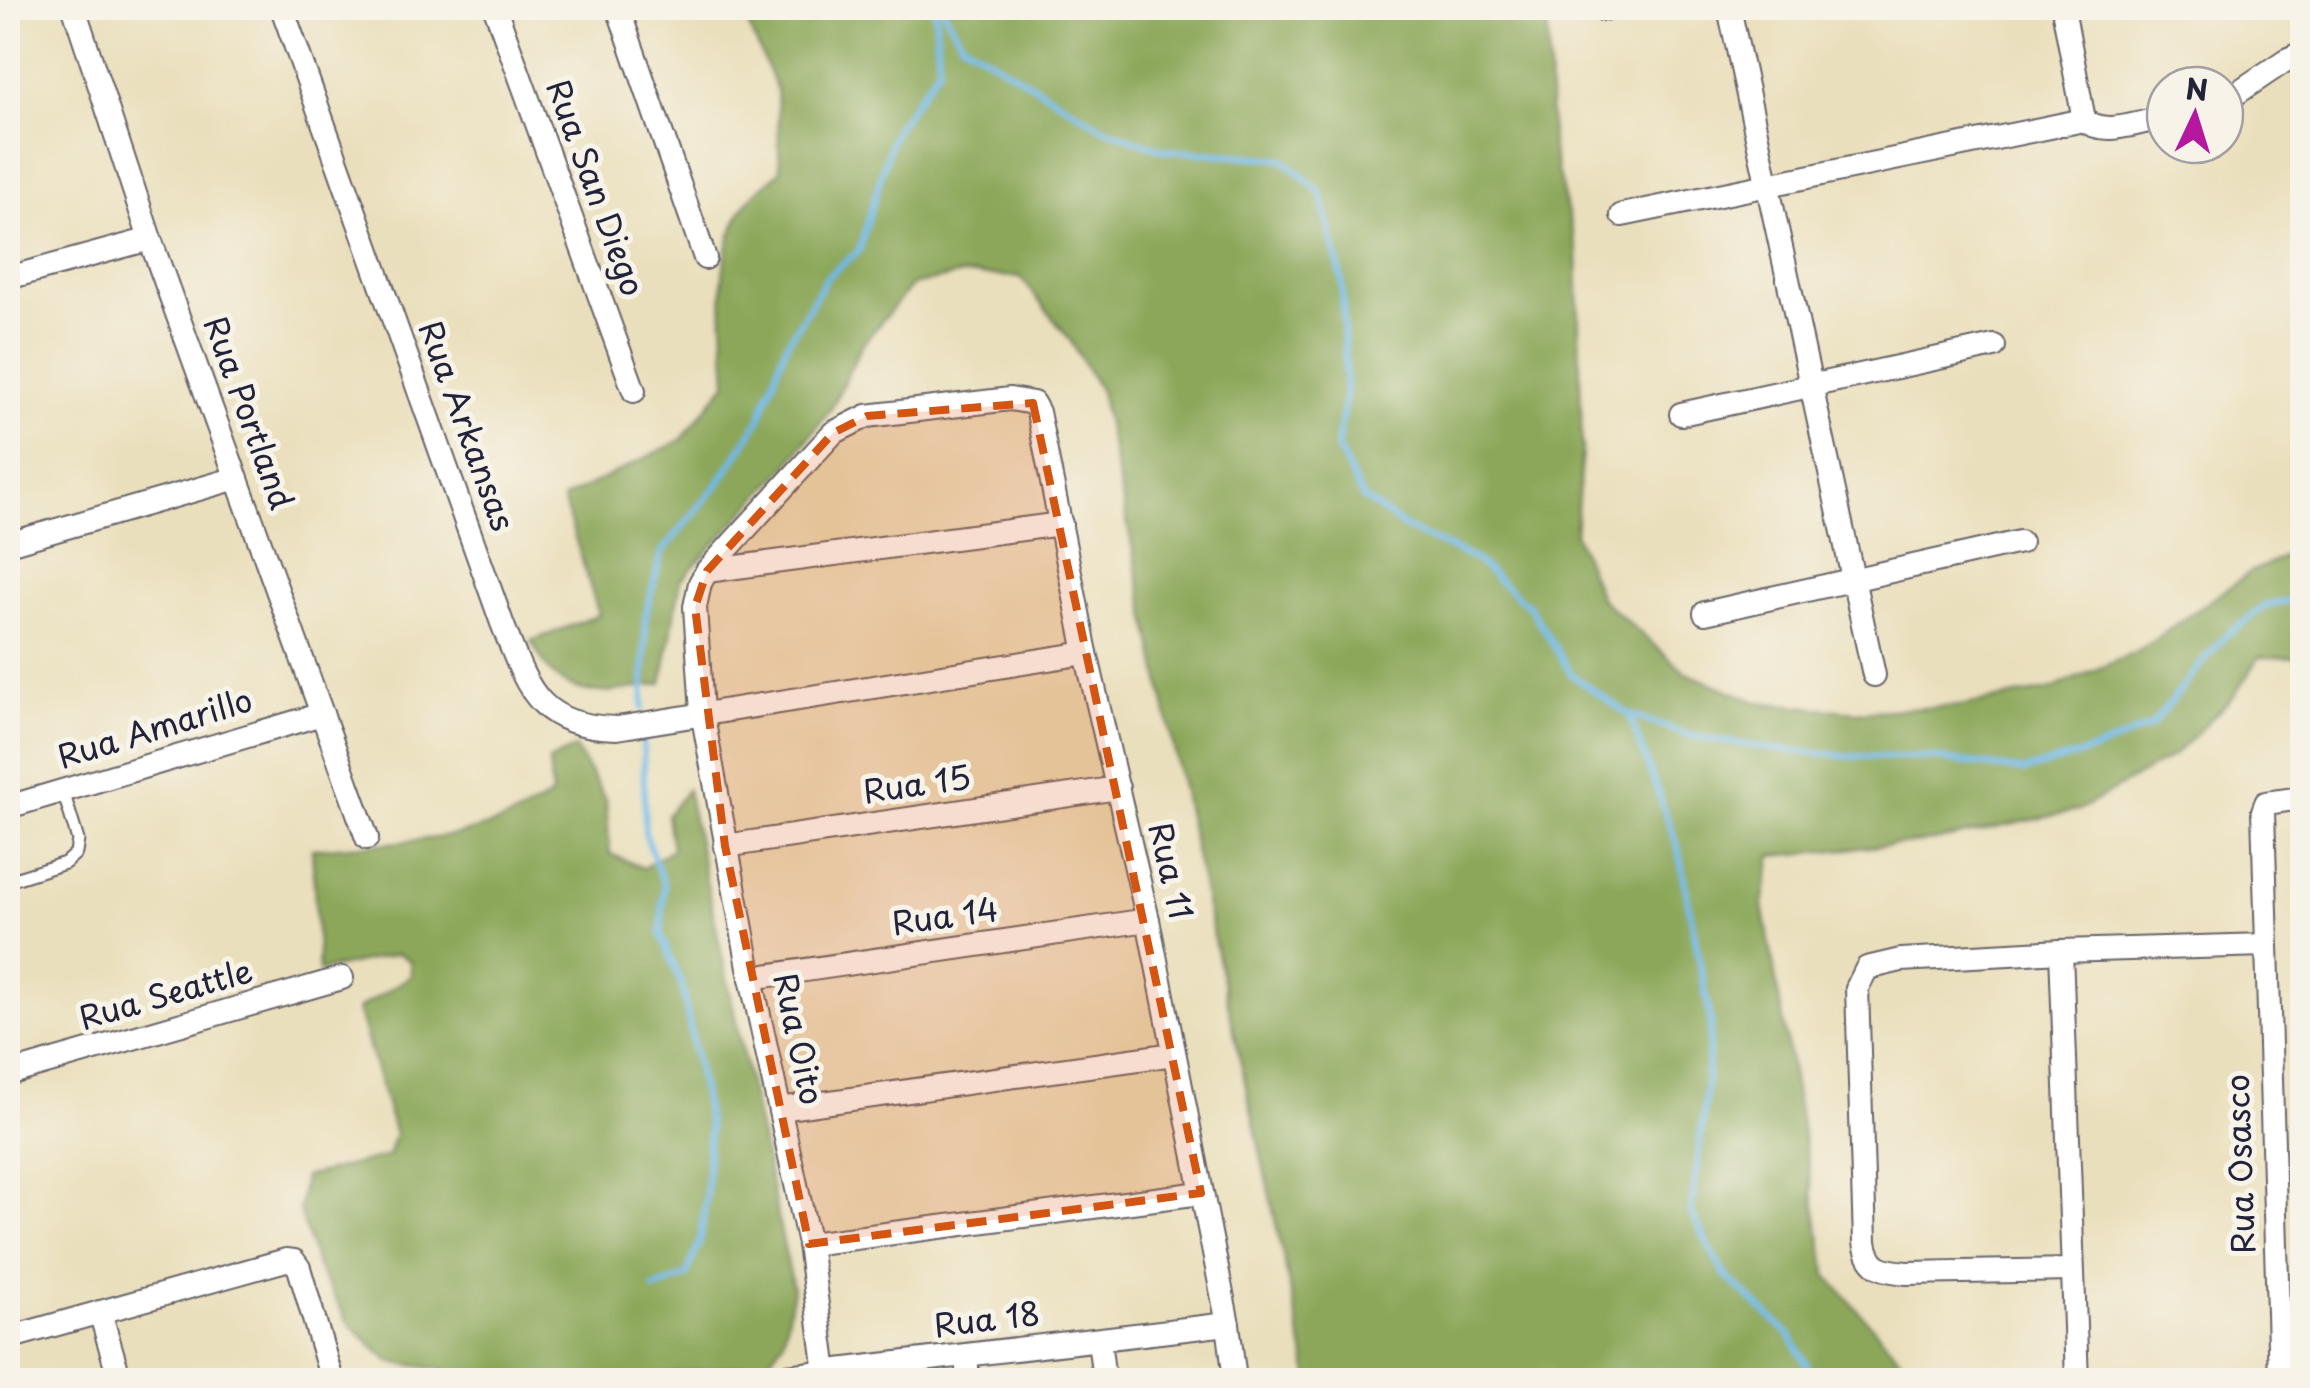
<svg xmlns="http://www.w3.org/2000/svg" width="2310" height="1388" viewBox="0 0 2310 1388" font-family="'Playpen Sans',sans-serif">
	<rect width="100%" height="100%" fill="#f7f3e8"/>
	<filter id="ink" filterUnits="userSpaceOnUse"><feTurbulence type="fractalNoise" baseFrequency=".01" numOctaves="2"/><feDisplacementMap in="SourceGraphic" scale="20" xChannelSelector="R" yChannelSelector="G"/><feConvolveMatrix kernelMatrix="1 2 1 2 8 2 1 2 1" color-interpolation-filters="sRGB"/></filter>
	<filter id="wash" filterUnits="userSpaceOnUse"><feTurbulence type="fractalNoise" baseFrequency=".0048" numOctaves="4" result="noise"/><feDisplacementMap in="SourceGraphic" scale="40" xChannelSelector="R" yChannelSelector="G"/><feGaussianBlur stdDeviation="2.25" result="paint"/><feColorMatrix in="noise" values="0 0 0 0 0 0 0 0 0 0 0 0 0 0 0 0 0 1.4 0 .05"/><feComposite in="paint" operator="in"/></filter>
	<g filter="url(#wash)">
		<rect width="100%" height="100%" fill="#eadfbc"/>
		<g fill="#8ca75a" stroke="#57644a" stroke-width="2.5">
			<path d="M741 8H1547L1552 150 1577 250 1582 451 1575 533 1600 598 1686 673 1757 702 1856 712 1959 706 2049 690 2139 651 2251 572 2302 548V658L2259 657 2234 696 2174 755 2079 810 1934 841 1772 856 1763 905 1827 1275 1919 1380H1310L1203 889 1100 391 1070 340 1020 277 962 274 912 285 861 346 831 409 788 465 681 580 662 683C627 689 584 703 554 675 544 666 538 652 531 641L599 615 563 499 681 440 727 382C724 323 711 256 746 204 754 191 769 182 780 171L777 90Z"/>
			<path d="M575 748 606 800 610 854 643 868 672 849 667 815 687 790 793 1289 783 1341 767 1363 614 1380H468L439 1369 390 1362 350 1325 317 1267 299 1210 304 1177 388 1156 395 1134 358 1009 411 976 410 961 398 954 319 971 312 849C395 841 482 845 552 795L549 761Z"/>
		</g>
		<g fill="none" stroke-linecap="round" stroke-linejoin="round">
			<g stroke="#6fbae8" stroke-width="6">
				<polyline points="942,8 962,42 1105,129 1163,150 1283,159 1321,193 1342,280 1346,393 1337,447 1363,498 1406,528 1474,559 1529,606 1572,675 1629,715 1678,847 1711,1022 1705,1100 1691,1213 1724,1274 1791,1336 1815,1380"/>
				<polyline points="643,708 646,614 662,552 719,483 759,421 786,345 828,276 859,251 894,131 939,68 935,8"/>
				<polyline points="1631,715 1690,736 1766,748 1844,756 1932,758 2024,771 2095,750 2151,726 2224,637 2265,606 2302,599"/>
				<polyline points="643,740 645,833 664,886 661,935 682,986 709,1128 706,1198 700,1242 686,1276 654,1289"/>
			</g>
		</g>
	</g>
	<g filter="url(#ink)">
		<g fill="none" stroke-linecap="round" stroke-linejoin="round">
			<defs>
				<polyline id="service" points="8,881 65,863 76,853 78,840 63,791"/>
				<g id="minor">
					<polyline points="74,8 150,239 367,838"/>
					<path d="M282 8 502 623C528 689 537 726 617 728L1086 653"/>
					<polyline points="495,8 634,391"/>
					<polyline points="618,8 705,258"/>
					<polyline points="1729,8 1874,675"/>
					<polyline points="2063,8 2084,120"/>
					<polyline points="1602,9 1609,8"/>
					<polyline points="2225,101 2286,60 2302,53"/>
					<path d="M1622 215 2084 120C2104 137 2141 122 2165 117"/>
					<polyline points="8,278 150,239"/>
					<polyline points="1681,414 1994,346"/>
					<polyline points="8,544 237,478"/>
					<polyline points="707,571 1061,524"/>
					<polyline points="1705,613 2020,542"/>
					<polyline points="8,807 322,714"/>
					<polyline points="725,846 1118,788"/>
					<polyline points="2061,951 2077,1380"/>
					<polyline points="751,978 1148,920"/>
					<polyline points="8,1074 342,978"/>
					<polyline points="780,1109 1174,1054"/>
					<polyline points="809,1244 1201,1193"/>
					<path d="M2072 1270 1907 1273C1883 1271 1869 1268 1865 1242L1857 988 1867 968 1901 960 2061 951 2266 945"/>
					<polyline points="100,1312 120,1380"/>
					<polyline points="8,1338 286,1260 294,1261 299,1268 332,1380"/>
					<polyline points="1099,1340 1104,1380"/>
					<polyline points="966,1355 968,1380"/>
					<polyline points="753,1380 1228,1324"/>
					<polyline points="827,1380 809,1244 751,978 702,712 695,607 700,583 707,571 833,433 867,416 1010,399 1033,403 1038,412 1086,653 1148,920 1228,1324 1235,1380"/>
					<polyline points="2280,1380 2263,811 2266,803 2302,798"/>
				</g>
			</defs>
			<use href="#service" stroke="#686468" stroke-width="15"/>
			<use href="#minor" stroke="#686468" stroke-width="26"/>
			<use href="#service" stroke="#fff" stroke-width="11"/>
			<use href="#minor" stroke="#fff" stroke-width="22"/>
		</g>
	</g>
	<path fill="#d45411" fill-opacity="0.2" stroke="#d45411" stroke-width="8" stroke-dasharray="20 12" stroke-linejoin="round" d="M1033 403 1201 1193 809 1244 725 846 695 607 707 571 833 433 867 416Z"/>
	<g text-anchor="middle" stroke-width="10" stroke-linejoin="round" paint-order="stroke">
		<g font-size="32" fill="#22223b" stroke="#f7f3e8">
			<text transform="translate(595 188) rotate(70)" y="11">Rua San Diego</text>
			<text transform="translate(248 413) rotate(70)" y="11">Rua Portland</text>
			<text transform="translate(466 426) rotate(70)" y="11">Rua Arkansas</text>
			<text transform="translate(155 729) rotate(-17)" y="11">Rua Amarillo</text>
			<text transform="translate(917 785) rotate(-8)" y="11">Rua 15</text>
			<text transform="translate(1170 871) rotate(77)" y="11">Rua 11</text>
			<text transform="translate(945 917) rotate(-8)" y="11">Rua 14</text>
			<text transform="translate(166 995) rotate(-16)" y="11">Rua Seattle</text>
			<text transform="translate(798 1039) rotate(78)" y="11">Rua Oito</text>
			<text transform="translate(2241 1164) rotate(-92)" y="11">Rua Osasco</text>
			<text transform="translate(987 1320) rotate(-7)" y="11">Rua 18</text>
		</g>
	</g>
	<rect width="2310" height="1388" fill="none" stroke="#f7f3e8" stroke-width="40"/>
	<g transform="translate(2195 115) rotate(4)"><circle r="48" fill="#f7f3e8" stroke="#a29fa3" stroke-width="2.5"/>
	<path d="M0-8L18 38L0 25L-18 38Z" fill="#b5179e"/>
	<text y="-15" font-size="28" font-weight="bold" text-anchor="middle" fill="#22223b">N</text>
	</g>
</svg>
